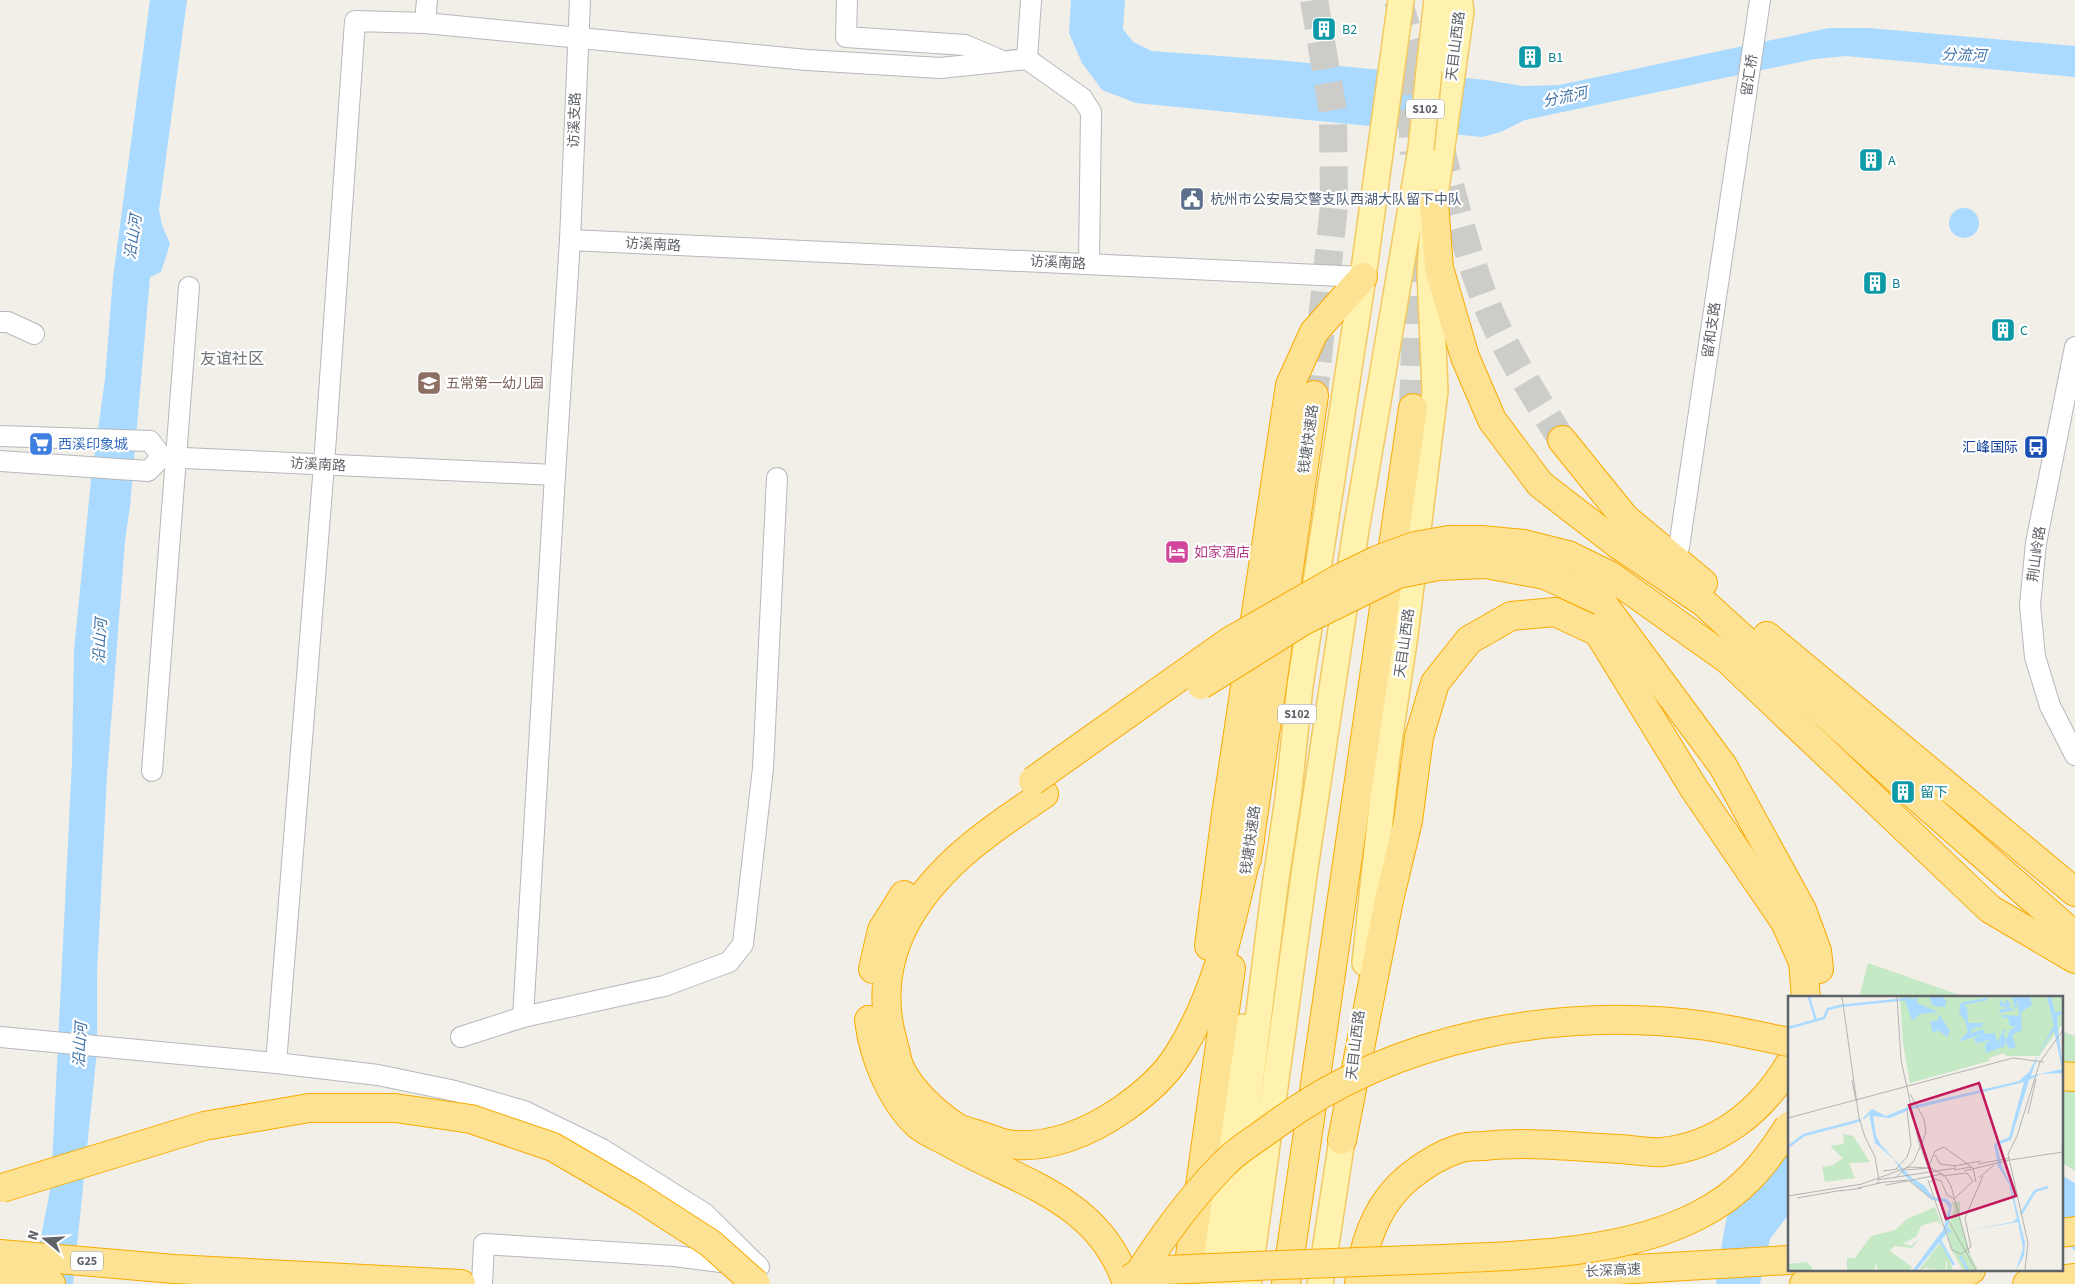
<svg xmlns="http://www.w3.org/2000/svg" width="2075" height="1284" viewBox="0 0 2075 1284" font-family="'Source Sans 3','Noto Sans SC',sans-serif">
	<rect width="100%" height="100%" fill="#f1efe8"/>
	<g fill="#c5e8c5">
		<polygon points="1868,963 1968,998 1859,998"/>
		<polygon points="2061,1031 2075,1036 2075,1171 2061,1162"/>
	</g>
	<g fill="#aadaff">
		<polygon points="150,0 187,0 159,210 162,225 170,244 161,272 150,277 130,506 125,541 107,776 97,973 97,1051 73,1284 32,1284 51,1185 72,762 74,650 91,480 105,379 113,278"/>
		<polygon points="1071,0 1125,0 1123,29 1133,42 1152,51 1277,60 1486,80 1522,86 1559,85 1829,28 1869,28 2075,46 2075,77 1846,56 1815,59 1525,120 1501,132 1482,137 1136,103 1102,90 1082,63 1069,33"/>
		<circle cx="1964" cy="223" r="15"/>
		<path d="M1789 1127V1214L1770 1239 1760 1284H1716C1724 1238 1727 1172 1765 1140 1772 1134 1781 1131 1789 1127Z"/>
		<polygon points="2061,1175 2075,1183 2075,1251 2061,1239"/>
	</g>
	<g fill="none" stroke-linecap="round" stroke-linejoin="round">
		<g stroke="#ccccc8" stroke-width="28" stroke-dasharray="28 14" stroke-linecap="butt">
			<polyline points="1314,0 1333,112 1334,206 1314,395"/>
			<polyline points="1398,0 1427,94"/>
			<polyline points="1409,67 1414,154"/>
			<path d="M1440 146C1456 207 1470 270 1497 328 1516 367 1539 403 1562 440"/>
			<polyline points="1413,408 1417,289 1416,210"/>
		</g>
		<defs>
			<g id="minor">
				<polyline points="847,0 846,37 965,45 1000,60"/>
				<polyline points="425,23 427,0"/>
				<polyline points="1027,59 1031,0"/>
				<polyline points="570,240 580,0"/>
				<polyline points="0,322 8,322 34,334"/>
				<polyline points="2075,347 2036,543 2030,605 2035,657 2050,706 2075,755"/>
				<polyline points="0,436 150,441 162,457"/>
				<polyline points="162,457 555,475 570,240 1363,277"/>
				<polyline points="0,461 148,471 162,457"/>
				<polyline points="1679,547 1760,0"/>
				<polyline points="152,771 189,287"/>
				<polyline points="523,1017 555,475"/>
				<polyline points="0,1037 276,1063 378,1075 455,1091 524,1111 602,1149 704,1213 759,1267"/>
				<polyline points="461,1037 523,1017 664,986 729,962 743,944 763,768 777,478"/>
				<polyline points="276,1063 324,465 355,21 425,23 807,60 940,68 1027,59 1082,98 1091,112 1089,264"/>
				<polyline points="482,1284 484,1244 674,1256 736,1264"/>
			</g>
			<g id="major">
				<polyline points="1429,70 1437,0"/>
				<polyline points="1365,963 1387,755 1405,635 1435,391 1430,272 1434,203 1461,11 1459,0"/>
				<polyline points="1201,1284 1243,1027"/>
				<polyline points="1225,1284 1274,893 1288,799 1300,686 1363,277 1401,0"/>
				<polyline points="1248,1284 1305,868 1356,530 1421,149"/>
				<polyline points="1320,1284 1345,1120"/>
			</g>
			<g id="highway">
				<polyline points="1434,203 1439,268 1465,357 1492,420 1540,484 1616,543 1703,602 1910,791 2075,936"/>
				<polyline points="1562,440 1625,518 1703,583"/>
				<polyline points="1609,575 1727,659 1990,909 2075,959"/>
				<polyline points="1601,601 1723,766 1802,910 1817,951 1819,969"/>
				<polyline points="1767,636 2075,892"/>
				<path d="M1044 794C993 828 942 862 910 915 885 957 880 1000 894 1046 896 1053 897 1061 900 1068 911 1091 935 1113 956 1127 963 1131 974 1133 982 1136 990 1138 999 1143 1008 1144 1048 1150 1090 1132 1123 1109 1143 1095 1165 1076 1178 1055 1219 991 1233 914 1250 840"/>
				<polyline points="1247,859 1314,395"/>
				<polyline points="1209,946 1226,814 1290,385 1314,332 1363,277"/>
				<polyline points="873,969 882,930 904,895"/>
				<path d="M869 1020C873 1055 891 1100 918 1125 926 1132 939 1137 948 1142 1017 1182 1099 1198 1127 1284"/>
				<polyline points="2061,1076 2075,1077"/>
				<polyline points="1342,1140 1389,900 1408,821 1419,737 1435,683 1469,640 1511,616 1555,612 1598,632 1693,787 1785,922 1803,962 1806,998"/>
				<polyline points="2061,1233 2075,1231"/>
				<polyline points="0,1254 174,1269 461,1284"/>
				<polyline points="0,1280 51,1284"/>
				<polyline points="1186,1284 1231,968"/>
				<polyline points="1286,1284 1413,408"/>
				<path d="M1359 1284C1363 1243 1376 1204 1409 1177 1424 1165 1439 1155 1458 1149 1466 1146 1476 1146 1484 1146 1529 1141 1575 1147 1620 1149 1634 1150 1649 1153 1662 1152 1717 1146 1761 1112 1789 1065"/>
				<polyline points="1378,1284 1789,1260"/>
				<polyline points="1804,1284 1971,1270"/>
				<polyline points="2027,1284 2075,1278"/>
			</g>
		</defs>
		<use href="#minor" stroke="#b5b8bc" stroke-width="22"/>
		<use href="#major" stroke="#f2c960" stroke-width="28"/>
		<use href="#highway" stroke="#f9ab00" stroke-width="30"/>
		<use href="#minor" stroke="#fff" stroke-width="20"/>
		<use href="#major" stroke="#fff2af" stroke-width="25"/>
		<use href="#highway" stroke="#fde293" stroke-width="28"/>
		<defs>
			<polyline id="major-bridge" points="1421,149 1429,70"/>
			<g id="highway-bridge">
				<polyline points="1201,685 1303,621 1398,574 1438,566 1486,564 1545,575 1601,601"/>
				<polyline points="1033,781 1230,641 1342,577 1377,560 1415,546 1449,540 1481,540 1524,544 1568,555 1609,575"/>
				<polyline points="2,1188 204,1126 309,1108 395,1108 471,1119 553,1147 637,1196 710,1243 756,1284"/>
				<path d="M1130 1279 1143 1271C1232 1267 1322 1263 1411 1260 1502 1256 1617 1258 1699 1215 1742 1193 1764 1165 1789 1126"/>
				<path d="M1132 1284C1159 1242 1188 1200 1224 1164 1238 1149 1258 1138 1275 1125 1396 1035 1559 1006 1707 1026 1734 1030 1762 1037 1789 1042"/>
			</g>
		</defs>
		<use href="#major-bridge" stroke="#f2c960" stroke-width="28" stroke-linecap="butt"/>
		<use href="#highway-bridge" stroke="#f9ab00" stroke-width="30" stroke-linecap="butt"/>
		<use href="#major-bridge" stroke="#fff2af" stroke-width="25"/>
		<use href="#highway-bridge" stroke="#fde293" stroke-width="28"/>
	</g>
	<defs>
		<symbol id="building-square" viewBox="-11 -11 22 22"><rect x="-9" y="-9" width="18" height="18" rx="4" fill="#0f9aa8" stroke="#fff"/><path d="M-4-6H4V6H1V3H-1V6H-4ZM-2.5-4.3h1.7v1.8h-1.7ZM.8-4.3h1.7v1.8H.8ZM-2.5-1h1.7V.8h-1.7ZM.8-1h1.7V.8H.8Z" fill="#fff"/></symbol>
		<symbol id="civic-square" viewBox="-11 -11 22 22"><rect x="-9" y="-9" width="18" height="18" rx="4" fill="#5c6f8a" stroke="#fff"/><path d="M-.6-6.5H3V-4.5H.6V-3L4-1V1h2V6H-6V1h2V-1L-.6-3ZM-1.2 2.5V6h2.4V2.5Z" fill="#fff"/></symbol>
		<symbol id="school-square" viewBox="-11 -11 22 22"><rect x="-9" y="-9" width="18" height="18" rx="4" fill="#8d6e63" stroke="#fff"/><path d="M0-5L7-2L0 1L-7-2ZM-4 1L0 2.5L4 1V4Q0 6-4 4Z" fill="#fff"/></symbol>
		<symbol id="supermarket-square" viewBox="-11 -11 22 22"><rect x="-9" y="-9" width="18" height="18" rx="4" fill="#3f7fe0" stroke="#fff"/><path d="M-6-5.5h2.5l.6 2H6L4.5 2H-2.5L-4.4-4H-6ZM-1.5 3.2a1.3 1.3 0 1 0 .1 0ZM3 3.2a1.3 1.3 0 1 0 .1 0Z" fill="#fff"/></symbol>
		<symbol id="bus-square" viewBox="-11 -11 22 22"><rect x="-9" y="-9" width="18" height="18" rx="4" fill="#1a4fb4" stroke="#fff"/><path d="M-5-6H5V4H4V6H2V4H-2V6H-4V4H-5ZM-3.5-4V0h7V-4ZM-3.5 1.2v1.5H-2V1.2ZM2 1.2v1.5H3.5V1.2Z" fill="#fff"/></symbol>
		<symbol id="hotel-square" viewBox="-11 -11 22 22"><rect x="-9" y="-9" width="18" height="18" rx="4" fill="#d1479c" stroke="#fff"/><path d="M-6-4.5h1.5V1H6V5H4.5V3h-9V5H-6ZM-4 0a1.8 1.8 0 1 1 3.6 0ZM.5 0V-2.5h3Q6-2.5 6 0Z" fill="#fff"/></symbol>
	</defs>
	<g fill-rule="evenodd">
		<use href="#building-square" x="1310" y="15" width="28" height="28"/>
		<use href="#building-square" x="1516" y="43" width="28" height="28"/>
		<use href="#building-square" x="1857" y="146" width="28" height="28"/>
		<use href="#civic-square" x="1178" y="185" width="28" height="28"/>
		<use href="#building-square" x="1861" y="269" width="28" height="28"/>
		<use href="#building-square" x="1989" y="316" width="28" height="28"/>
		<use href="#school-square" x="415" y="369" width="28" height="28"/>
		<use href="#supermarket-square" x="27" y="430" width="28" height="28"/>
		<use href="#bus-square" x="2022" y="433" width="28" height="28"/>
		<use href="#hotel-square" x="1163" y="538" width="28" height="28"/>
		<use href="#building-square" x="1889" y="778" width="28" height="28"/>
	</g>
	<g text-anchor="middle" stroke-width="4.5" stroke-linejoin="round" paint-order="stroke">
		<g fill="#fff" stroke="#8f9295" stroke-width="1">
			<rect x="1406" y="99.5" width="38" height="19" rx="4"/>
			<rect x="1278" y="704.5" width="38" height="19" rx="4"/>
			<rect x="71" y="1251.5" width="32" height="19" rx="4"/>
		</g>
		<g font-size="12" font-weight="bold" fill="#5f6368">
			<text x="1425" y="113">S102</text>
			<text x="1297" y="718">S102</text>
			<text x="87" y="1265">G25</text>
		</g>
		<g font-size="14" fill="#0d838f" stroke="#fff" text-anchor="start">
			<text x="1342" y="34">B2</text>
			<text x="1548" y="62">B1</text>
			<text x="1888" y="165">A</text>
			<text x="1892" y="288">B</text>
			<text x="2020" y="335">C</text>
			<text x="1920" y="797">留下</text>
		</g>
		<g font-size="14" fill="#5f6368" stroke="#fff">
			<text transform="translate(1455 46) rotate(-83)" y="5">天目山西路</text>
			<text transform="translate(1749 75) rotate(-82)" y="5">留汇桥</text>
			<text transform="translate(574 120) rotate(-88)" y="5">访溪支路</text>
			<text transform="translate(653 244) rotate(3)" y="5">访溪南路</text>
			<text transform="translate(1058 262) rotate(3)" y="5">访溪南路</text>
			<text transform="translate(1711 330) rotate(-82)" y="5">留和支路</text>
			<text transform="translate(1308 439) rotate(-82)" y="5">钱塘快速路</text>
			<text transform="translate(318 464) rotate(3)" y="5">访溪南路</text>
			<text transform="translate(2036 554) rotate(-82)" y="5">荆山岭路</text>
			<text transform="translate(1404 643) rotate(-82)" y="5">天目山西路</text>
			<text transform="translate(1250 840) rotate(-82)" y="5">钱塘快速路</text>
			<text transform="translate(1355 1045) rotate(-83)" y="5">天目山西路</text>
			<text transform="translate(1613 1270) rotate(-3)" y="5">长深高速</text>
		</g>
		<g font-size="14" fill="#4e5e75" stroke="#fff" text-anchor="start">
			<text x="1210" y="204">杭州市公安局交警支队西湖大队留下中队</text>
		</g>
		<g font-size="14" fill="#785e54" stroke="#fff" text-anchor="start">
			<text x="446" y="388">五常第一幼儿园</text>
		</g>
		<g font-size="14" fill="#366cbe" stroke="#fff" text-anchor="start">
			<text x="58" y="449">西溪印象城</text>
		</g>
		<g font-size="14" fill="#164399" stroke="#fff" text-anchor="end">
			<text x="2018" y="452">汇峰国际</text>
		</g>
		<g font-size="14" fill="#b23c85" stroke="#fff" text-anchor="start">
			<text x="1194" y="557">如家酒店</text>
		</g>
		<g font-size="15" font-style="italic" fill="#4174aa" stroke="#fff">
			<text transform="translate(1964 55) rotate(2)" y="5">分流河</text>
			<text transform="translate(1565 97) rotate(-12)" y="5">分流河</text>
			<text transform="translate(133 237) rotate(-82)" y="5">沿山河</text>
			<text transform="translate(100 641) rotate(-87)" y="5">沿山河</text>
			<text transform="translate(80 1045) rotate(-87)" y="5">沿山河</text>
		</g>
		<g font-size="16" fill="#70757a" stroke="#fff">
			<text x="232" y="364">友谊社区</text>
		</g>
	</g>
	<g transform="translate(1788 996)">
		<rect width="275" height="275" fill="#f1efe8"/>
		<path d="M112 1H275V27L251 60H218L216 57 201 62V65L122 87 115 47ZM55 138 65 140 82 166 61 167 67 182 37 186 34 171 45 169 55 162 42 150 56 148ZM164 206H172V220L182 258 190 274H175L164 255 159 237 166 213ZM147 211 154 230 149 225 133 230 128 241 115 247 107 244 123 250 132 242 124 252 106 250 102 255 124 271 122 274H90L88 267 86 274H59V262H67L83 240 107 234 119 223ZM152 247 163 265 164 274H159V261L157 274 138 272 131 274ZM20 266 25 274H0V268Z" fill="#c5e8c5"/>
		<path d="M116 1 126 3 129 1V7L150 16 132 18 124 25ZM141 1H155L160 7 158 6 157 11 145 10ZM224 1H242L244 9 233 16 234 34 224 39 228 51 221 53 217 44V50L198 57 197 48 203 43 191 47 189 44V49L186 43 195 38 170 46 180 36 177 24 171 17 172 8 179 11 180 27H195L194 31 185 32 182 37 196 33 197 38 207 37 208 44 215 49 210 45 215 35 219 33 215 39 219 43 221 35 228 30H222L220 22 216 21 215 24 214 19 231 20 230 3 228 15ZM259 1H263L267 16 275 15 269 22 275 77 253 78 241 84 223 144 209 149 214 171 223 189 237 247 236 260 228 274 235 252 230 226 176 235 225 226 229 222 221 188 210 170 206 148 221 141 236 86 121 114 102 122 85 120 88 140 93 149 125 183 136 189 145 201 159 203 164 209 160 231 164 236 159 237 129 274H125L155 234 161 212 157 206 144 204 114 177 106 163 87 147 81 118 77 123H74L84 113 98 120 120 111 231 85 241 76 266 29ZM266 34 274 73 243 80 250 59ZM217 2 223 9 220 11 226 14 212 17 211 14 220 12 212 10V4L218 9ZM151 18 162 35 159 41 150 34 145 37 142 26 150 24Z" fill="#aadaff" fill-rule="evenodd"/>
		<path fill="none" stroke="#aadaff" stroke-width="2.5" d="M21 1 28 25M173 8 199 3M0 32 36 22 40 13 52 10 119 3M0 151 16 139 73 124M233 218 247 195 260 191M152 244 166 269M172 260 180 274"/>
		<path fill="none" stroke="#b3b3b1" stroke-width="1" d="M54 1 71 122 77 141 87 161 91 184M109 1 113 64 131 147 159 222 188 274M64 84 68 105M240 118 248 83M0 122 225 62 256 66M147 159 152 168 168 170M190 168 222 162M166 170 193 165M107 174 119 161 123 149 119 114M118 174 140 172 147 155 156 151 185 172 188 186M166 174 183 171M95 175 110 173M176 175 222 164 275 156M107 182 126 165 138 137 136 123 122 98M191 182 206 169M89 184 168 172M140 184 164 254 173 258 183 251 177 222 195 180M142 186 147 183 153 185 159 199 166 203 185 185 179 177 154 180M88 187 120 184 144 203M98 189 155 178M70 192 92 187M53 195 74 192M0 200 74 188 121 171 143 172 157 180 163 190 181 257M9 202 55 194M237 274 240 247 220 158 229 140 252 66 275 34"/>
		<path fill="#c2185b" fill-opacity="0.15" stroke="#c2185b" stroke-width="2.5" d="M191 87 228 200 158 223 121 109Z"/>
		<rect width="275" height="275" fill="none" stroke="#5f6368" stroke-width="2.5"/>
	</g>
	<g transform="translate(45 1239) rotate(288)" stroke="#ffffff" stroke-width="4" paint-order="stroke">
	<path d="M0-4L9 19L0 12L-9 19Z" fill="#5f6368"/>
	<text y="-8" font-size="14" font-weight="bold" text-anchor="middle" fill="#5f6368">N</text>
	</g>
</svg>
